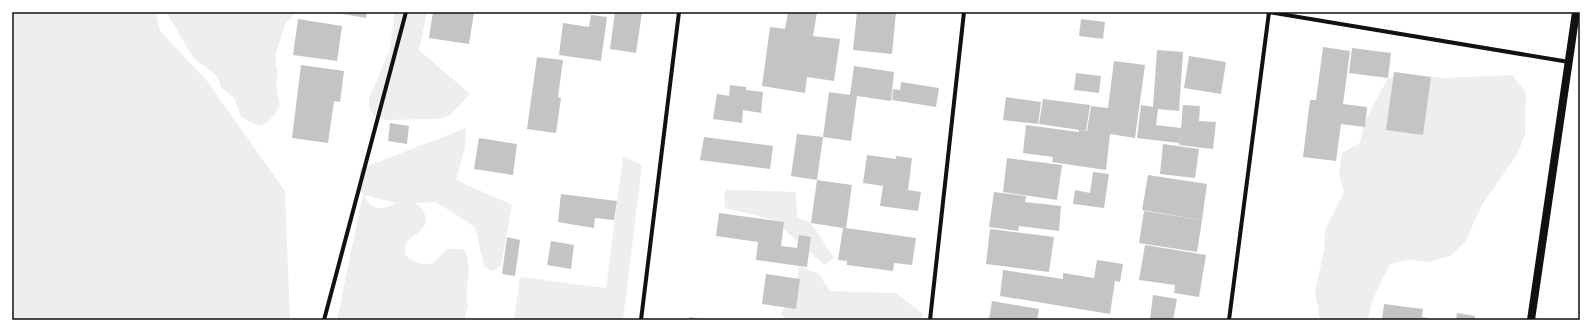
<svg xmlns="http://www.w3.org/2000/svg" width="1592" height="332" viewBox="0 0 1592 332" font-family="'IBM Plex Sans',sans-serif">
	<rect width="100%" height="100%" fill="#fff"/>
	<g fill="#eee" fill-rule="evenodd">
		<polygon points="12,12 156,12 160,31 207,81 285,191 290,320 12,320"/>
		<polygon points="166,12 296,12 285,24 276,53 276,64 278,74 276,84 280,105 275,114 268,122 259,126 241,117 234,98 221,88 218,78 211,71 194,59"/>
		<polygon points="395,12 427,12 419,50 470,94 449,116 438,119 386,120 375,117 369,108 369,98 390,49"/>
		<polygon points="1405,74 1445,78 1512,75 1526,93 1525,134 1518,153 1482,205 1465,242 1450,256 1429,262 1409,260 1390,264 1372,301 1368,320 1320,320 1315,292 1324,250 1325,230 1344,192 1339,174 1342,153 1360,143 1364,123 1388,78"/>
		<path d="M466 128 465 148 456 180 512 205 501 265 493 271 484 267 475 227 436 202 415 203C420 206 424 209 425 215 429 231 414 233 406 243 405 247 404 251 406 255 411 262 425 266 432 263 438 260 441 253 446 250 452 247 459 249 465 250L467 256 469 270 466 295 468 306 464 320H337L363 194 359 189 360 169ZM364 195 396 203C381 211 372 211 364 195Z"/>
		<polygon points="623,156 642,165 623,320 514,320 520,277 606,288"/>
		<polygon points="727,190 796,192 797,217 811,223 834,258 824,265 774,220 725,208 724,194"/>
		<polygon points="800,266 819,274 830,291 896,293 923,314 919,320 785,320 781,313 792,296"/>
	</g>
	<g fill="#c4c4c4">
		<polygon points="332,12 367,12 366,18"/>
		<polygon points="433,12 474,12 469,44 429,38"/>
		<polygon points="615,12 642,12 636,53 610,49"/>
		<polygon points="788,12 817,12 813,36 840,39 834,81 807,77 805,93 762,86 770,27 785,29"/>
		<polygon points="857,12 896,12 892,54 853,50"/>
		<polygon points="591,15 607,17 601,61 559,55 563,23 589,27"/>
		<polygon points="298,19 342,26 337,61 293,55"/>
		<polygon points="1081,19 1105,22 1103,39 1079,36"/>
		<polygon points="1323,47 1350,51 1343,104 1367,107 1365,127 1341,124 1336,161 1303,157 1310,100 1316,100"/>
		<polygon points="1352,48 1391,53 1388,78 1349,73"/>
		<polygon points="1157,50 1183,52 1179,111 1158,109 1156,125 1181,128 1183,105 1200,106 1199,121 1216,122 1213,149 1179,145 1181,130 1179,143 1137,138 1141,105 1153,107"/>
		<polygon points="1189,56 1226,62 1221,94 1184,88"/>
		<polygon points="537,57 563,60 558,97 561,98 556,133 527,129"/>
		<polygon points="1114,61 1145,65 1135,138 1110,134 1106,170 1052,162 1053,157 1023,153 1026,125 1079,132 1079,130 1087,131 1091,106 1108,108"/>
		<polygon points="301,65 344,71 340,102 334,101 328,143 292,138"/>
		<polygon points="854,66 894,72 891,101 857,96 851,141 823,137 829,92 850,95"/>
		<polygon points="1394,72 1431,77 1423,135 1386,130"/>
		<polygon points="1076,73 1101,76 1099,93 1074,90"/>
		<polygon points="901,82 939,88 936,107 892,100 893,89 900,90"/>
		<polygon points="730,85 746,87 746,90 763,92 761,113 743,110 742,123 713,119 717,94 729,96"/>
		<polygon points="1006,97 1041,102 1038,124 1003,120"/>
		<polygon points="1043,99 1090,105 1086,131 1039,124"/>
		<polygon points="390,123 409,126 407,144 388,141"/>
		<polygon points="797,134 823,137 817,180 791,176"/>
		<polygon points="704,137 773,146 770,169 700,160"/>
		<polygon points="479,138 517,144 513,175 474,169"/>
		<polygon points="1163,144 1199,149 1195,178 1160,174"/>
		<polygon points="867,155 896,159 896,156 912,158 908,190 921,192 918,211 880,206 883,186 863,183"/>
		<polygon points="1007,158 1062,165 1057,200 1003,192"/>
		<polygon points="1093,172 1109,174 1104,208 1073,204 1075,190 1090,193"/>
		<polygon points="1148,175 1207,184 1202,220 1142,210"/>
		<polygon points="817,180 852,185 846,228 916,238 912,265 894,263 893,271 847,265 847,261 838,260 843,228 811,223"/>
		<polygon points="994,192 1026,196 1025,202 1061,206 1059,231 1019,226 1018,231 989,227"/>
		<polygon points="561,194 617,201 614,220 595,218 594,228 558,222"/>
		<polygon points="1144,211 1202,220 1197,252 1139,243"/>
		<polygon points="719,213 784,222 781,246 797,248 799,235 811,237 807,267 756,260 758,242 716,236"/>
		<polygon points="990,229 1054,237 1049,272 986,264"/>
		<polygon points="507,237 520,240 515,276 502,274"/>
		<polygon points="551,241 574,245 571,269 547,265"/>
		<polygon points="1145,245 1206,255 1199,297 1174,293 1175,285 1139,280"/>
		<polygon points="1097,260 1123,264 1120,282 1115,281 1110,314 1000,296 1003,270 1063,279 1063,273 1094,278"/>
		<polygon points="766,274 800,279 796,309 762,304"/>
		<polygon points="1153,295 1177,299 1173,320 1150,320"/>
		<polygon points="992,301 1039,309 1037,320 989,320"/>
		<polygon points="1384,304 1423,309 1422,317 1439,320 1382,320"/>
		<polygon points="1457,313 1475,316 1475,320 1456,320"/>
		<polygon points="689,317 703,319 703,320 689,320"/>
	</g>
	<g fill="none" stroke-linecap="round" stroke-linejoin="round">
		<g stroke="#111" stroke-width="4">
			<polyline points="1268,12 1569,62"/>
			<polyline points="324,320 406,12"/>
			<polyline points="641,320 679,12"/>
			<polyline points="930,320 964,12"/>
			<polyline points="1229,320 1269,12"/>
		</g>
		<polyline stroke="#111" stroke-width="8" points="1531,320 1576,12"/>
	</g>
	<rect width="1592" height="332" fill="none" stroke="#ffffff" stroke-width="26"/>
	<rect x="13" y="13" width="1566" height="306" fill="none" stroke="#111" stroke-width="1.5"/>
</svg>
